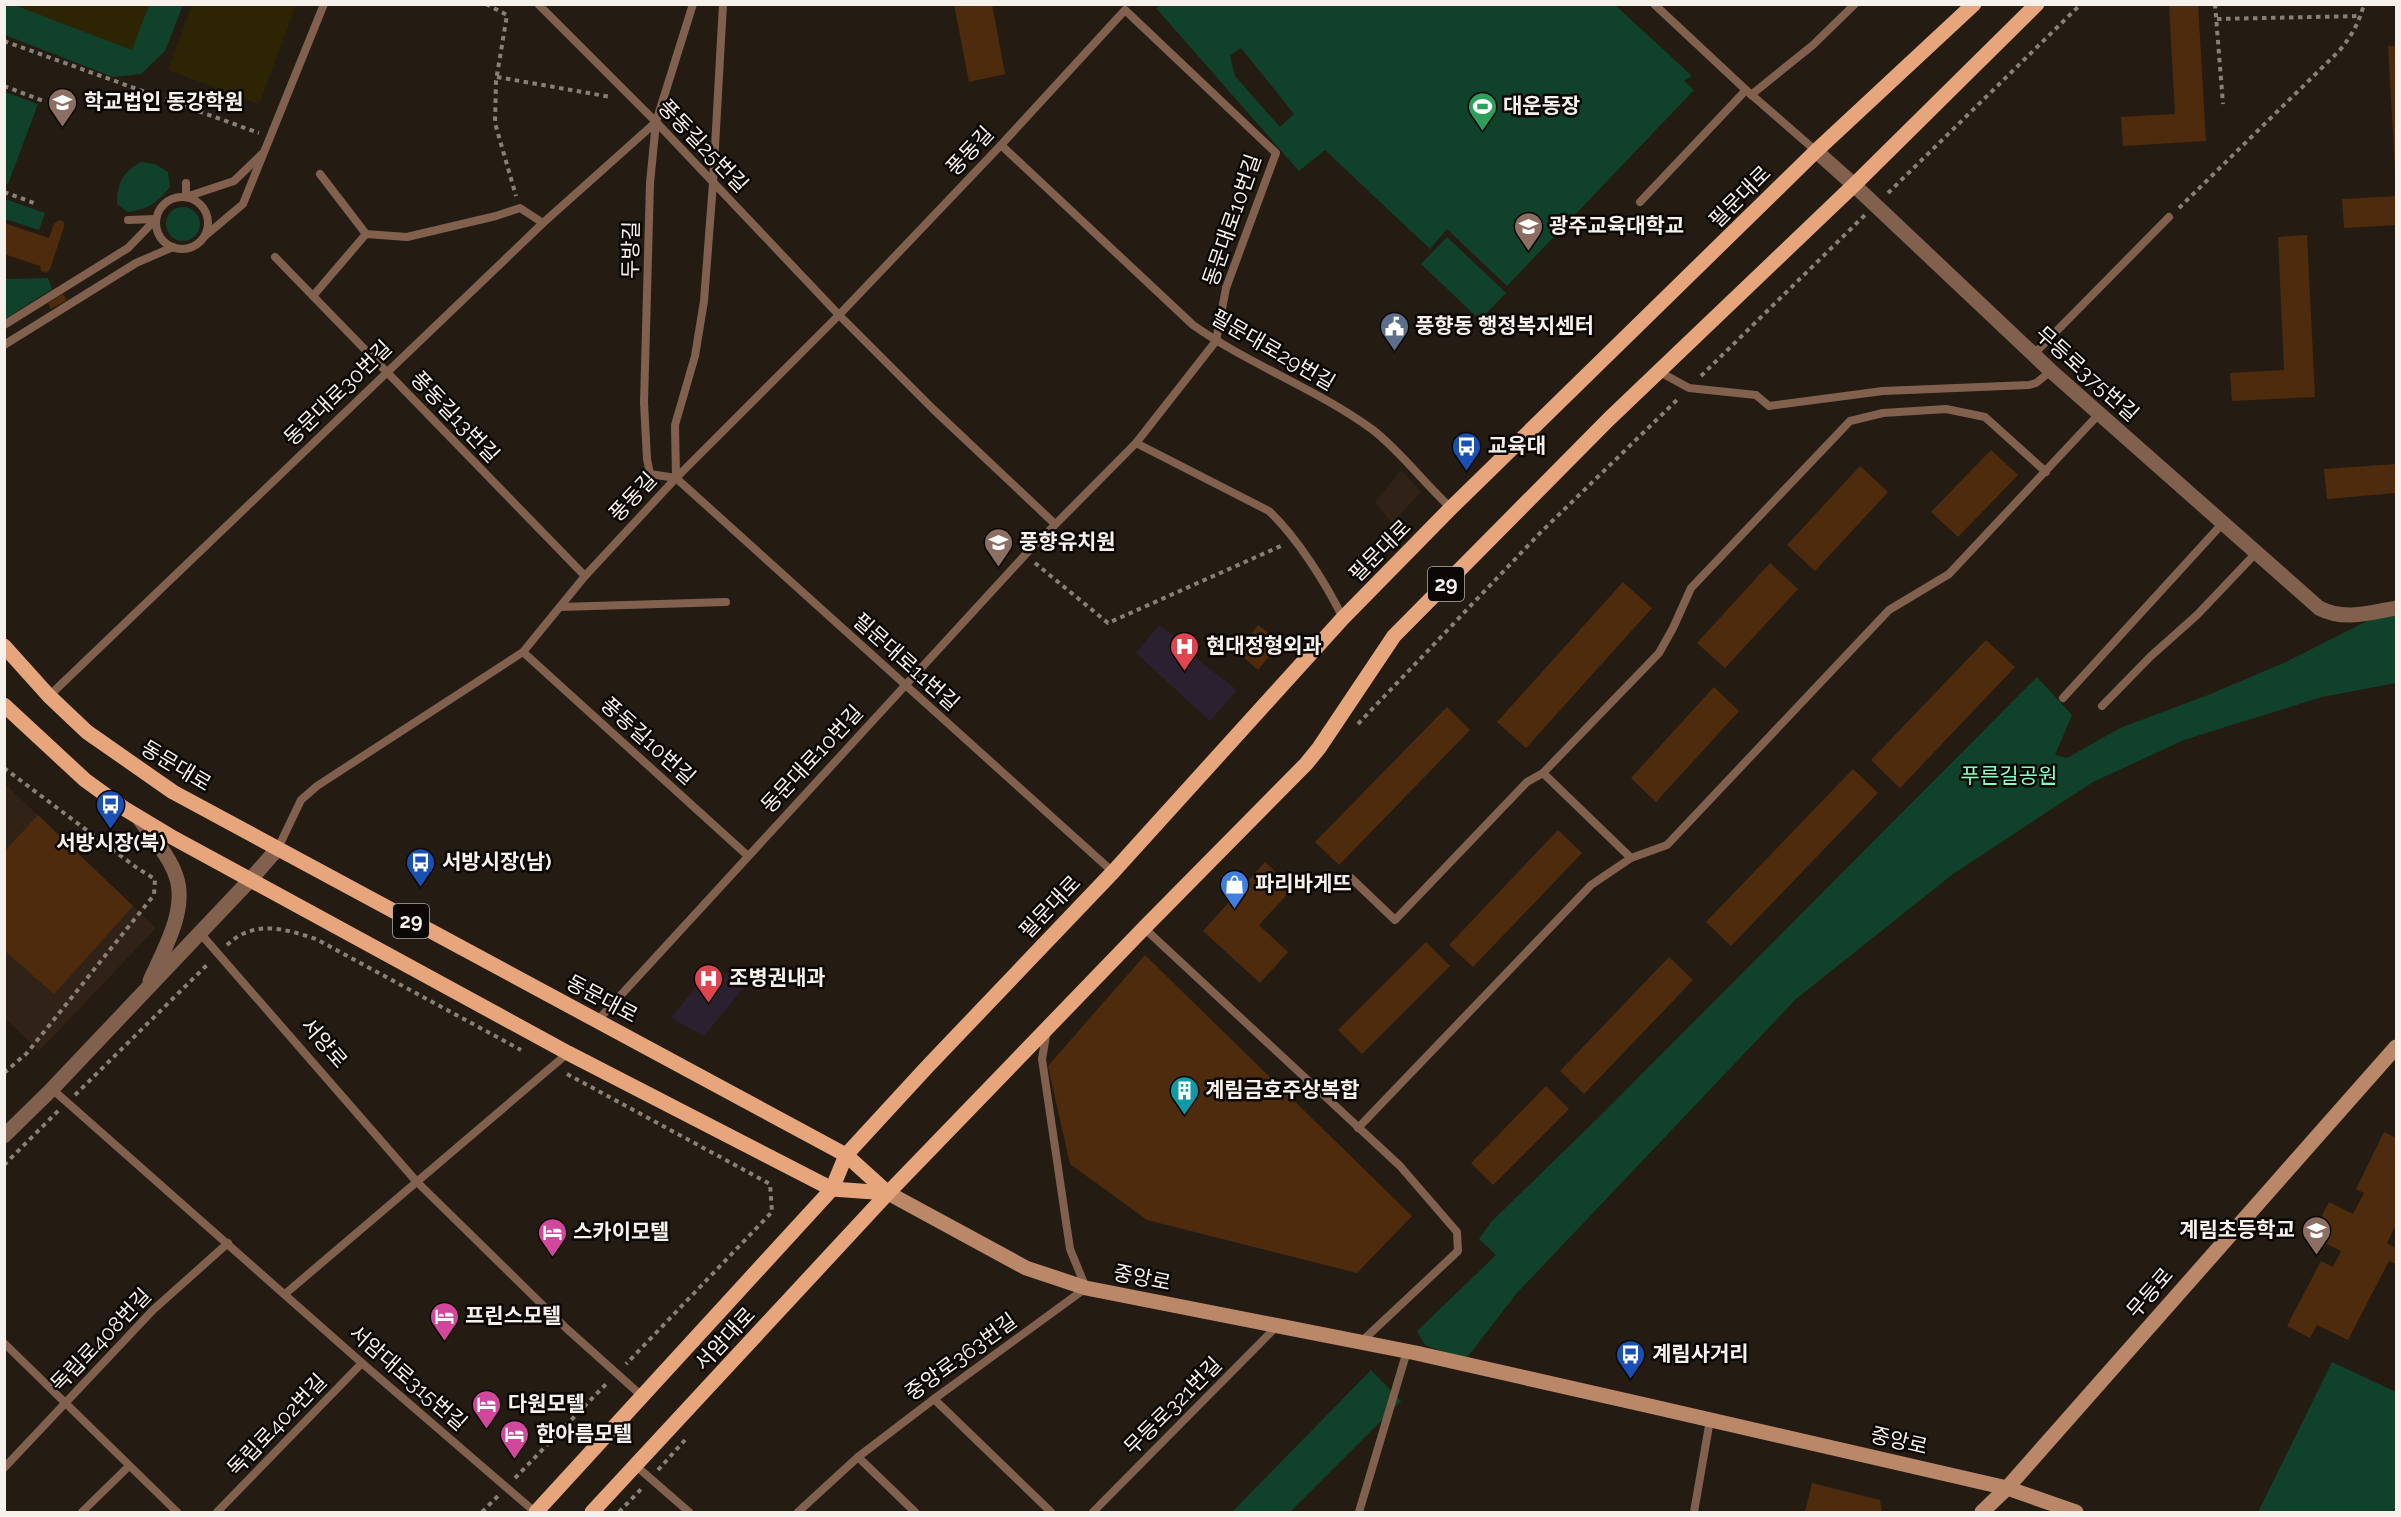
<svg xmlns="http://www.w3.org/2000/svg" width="2401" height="1517" viewBox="0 0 2401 1517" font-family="Raleway,'Noto Sans KR',sans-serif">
	<rect width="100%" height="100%" fill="#241c13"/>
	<g fill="#302216">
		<polygon points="1401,470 1421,492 1392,523 1375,502"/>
		<polygon points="4,783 156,928 39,1051 5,1018"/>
	</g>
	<g fill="#2b202f">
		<polygon points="1159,625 1178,639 1176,643 1237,690 1210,721 1136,653"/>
		<polygon points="714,965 744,987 704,1036 671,1018"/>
	</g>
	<g fill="#0f412b" fill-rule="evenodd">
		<polygon points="4,5 183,5 165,51 141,74 113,77 5,35"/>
		<path d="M1160 5H1615L1692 76 1684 81 1694 90 1507 286 1447 229 1430 249 1325 150 1299 171 1156 8ZM1241 48 1294 114 1280 127 1235 76 1230 56Z"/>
		<polygon points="5,92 38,104 8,184 4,183"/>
		<path d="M141 162 155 164 168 172 170 187C158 202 147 210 128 212L117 204C117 183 122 173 141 162Z"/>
		<polygon points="5,199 45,213 39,230 5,219"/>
		<circle cx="183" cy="224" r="17"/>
		<polygon points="1447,237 1506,293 1480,320 1421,264"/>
		<polygon points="48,278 52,289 5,319 5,279"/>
		<polygon points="2396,615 2396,683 2322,697 2184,740 2093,782 1953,874 1796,999 1517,1293 1465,1360 1425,1345 1417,1331 1496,1255 1479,1239 1491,1222 1600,1116 2037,677 2072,715 2055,755 2067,758 2120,728 2208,695 2286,662 2367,621"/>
		<polygon points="2332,1362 2396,1392 2396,1512 2258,1512"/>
		<polygon points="1371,1370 1401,1401 1290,1512 1232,1512"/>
	</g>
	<g fill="#2d2403">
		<polygon points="14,5 149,5 132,50"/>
		<polygon points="192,5 296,5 259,104 168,70"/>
	</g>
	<g fill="#4e2b0c">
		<polygon points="954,4 992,4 1005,74 969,82"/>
		<polygon points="2198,4 2206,141 2123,146 2121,117 2175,114 2169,5"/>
		<polygon points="2388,46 2396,46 2396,170 2395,170"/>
		<polygon points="2396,196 2396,225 2344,228 2342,199"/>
		<polygon points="59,220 64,222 64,227 50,269 46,273 41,271 40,266 4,254 4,223 49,238 54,224"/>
		<polygon points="2307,235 2315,397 2232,401 2230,373 2284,370 2278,237"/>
		<polygon points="63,294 67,300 51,309 48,303"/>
		<polygon points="1991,450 2018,475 1958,537 1931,512"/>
		<polygon points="2396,464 2396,493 2327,499 2324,469"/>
		<polygon points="1860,466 1888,492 1815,571 1787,545"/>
		<polygon points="1770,563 1798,589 1725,668 1697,643"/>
		<polygon points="1623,582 1652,608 1526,748 1497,722"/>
		<polygon points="1258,625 1281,642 1258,670 1238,652"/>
		<polygon points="1986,640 2015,667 1900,788 1871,760"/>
		<polygon points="1714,687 1739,711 1656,802 1631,778"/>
		<polygon points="1447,707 1470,730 1339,865 1315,842"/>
		<polygon points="1853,769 1878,793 1731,946 1706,922"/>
		<polygon points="38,815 133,906 54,994 4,950 4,852"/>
		<polygon points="1558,830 1582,853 1473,967 1449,945"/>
		<polygon points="1265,862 1293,888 1259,925 1288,952 1260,983 1203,931"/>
		<polygon points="1426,942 1450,966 1362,1054 1338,1030"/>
		<polygon points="1145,955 1412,1216 1357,1273 1147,1220 1070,1164 1048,1066"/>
		<polygon points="1669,957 1693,980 1584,1094 1560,1071"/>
		<polygon points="1546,1086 1569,1109 1493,1185 1471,1163"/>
		<polygon points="2384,1132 2396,1138 2396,1224 2387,1243 2396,1248 2396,1264 2389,1261 2348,1340 2317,1325 2310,1338 2287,1326 2321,1261 2333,1267 2341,1251 2311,1236 2329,1202 2353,1214 2364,1193 2356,1189"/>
		<polygon points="1812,1483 1880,1500 1882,1512 1805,1512"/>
	</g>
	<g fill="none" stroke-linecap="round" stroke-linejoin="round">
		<g stroke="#878078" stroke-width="4" stroke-dasharray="4.5 4.5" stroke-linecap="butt">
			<polyline points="486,4 507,15 496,81 495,123 516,196"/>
			<polyline points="2215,4 2223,104"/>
			<polyline points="2217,19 2361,16"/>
			<polyline points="4,41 259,133"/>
			<polyline points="497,77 611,97"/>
			<polyline points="4,86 46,102"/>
			<polyline points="4,192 34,203"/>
			<polyline points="1888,193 2081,4"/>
			<path d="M2179 208 2340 50C2352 35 2359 23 2364 4"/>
			<polyline points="1701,376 1865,215"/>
			<polyline points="1035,563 1108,623 1283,545"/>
			<polyline points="1358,724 1540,533 1679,398"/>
			<polyline points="4,768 137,868 155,879 154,895 27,1053 4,1073"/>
			<path d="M227 945C254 919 285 929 316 939L521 1050"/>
			<polyline points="567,1074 770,1184 772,1212 626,1364"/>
			<polyline points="75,1095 209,963"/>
			<polyline points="4,1165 59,1110"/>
			<polyline points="658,1470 685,1440"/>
			<polyline points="515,1478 608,1382"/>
			<polyline points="482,1512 498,1496"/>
			<polyline points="619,1512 643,1487"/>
		</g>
		<g stroke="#81614e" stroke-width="8">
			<polyline points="538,4 656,122 839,315 933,409 1055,524"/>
			<polyline points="1654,4 1746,90 1816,151"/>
			<polyline points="1751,95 1813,45 1855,4"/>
			<path d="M1001 145 1193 325C1250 365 1317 389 1373 430 1399 450 1426 485 1451 508"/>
			<polyline points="186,183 186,197 234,181 262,154"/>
			<circle cx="182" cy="223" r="26"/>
			<polyline points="1640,202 1746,90"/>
			<polyline points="128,220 156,219"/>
			<polyline points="366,234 407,237 496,216 520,208 543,223"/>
			<polyline points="205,236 243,204 324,4"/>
			<polyline points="275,257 585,576"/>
			<polyline points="313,296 366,234 320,174"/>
			<polyline points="4,325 128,248 156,219"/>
			<polyline points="4,345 136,263 173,247"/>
			<polyline points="2033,355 2169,217"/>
			<polyline points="1658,371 1689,388 1756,395 1769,406 1883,391 2029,385 2036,383 2051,371"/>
			<path d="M1136 443 1269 511C1298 539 1325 582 1343 618"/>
			<polyline points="676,478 1113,872"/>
			<polyline points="676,478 650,474 647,459 644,403 650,183 656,122 693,4"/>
			<polyline points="676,478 675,425 695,356 704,301 713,183 723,4"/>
			<polyline points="560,607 726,602"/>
			<polyline points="523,652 748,856"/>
			<polyline points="49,696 543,223 656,122"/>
			<polyline points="2063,698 2222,524"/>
			<polyline points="2102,706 2151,656 2197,615 2255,554"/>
			<polyline points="1543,773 1659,653 1673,628 1691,588 1850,421 1883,413 1946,409 1985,417 2046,472"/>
			<polyline points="278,848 301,800 317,786 523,652 585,576 676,478 839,315 1001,145 1125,10 1276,153 1226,288 1216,341 1136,443 1025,555 598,1020"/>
			<polyline points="1351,878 1395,920 1527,782 1543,773 1631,858 1667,845 1889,610 1949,574 2099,414"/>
			<polyline points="1144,928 1400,1166 1457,1232 1458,1251 1361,1342"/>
			<polyline points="200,933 416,1181 566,1328 643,1397"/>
			<polyline points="52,1089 362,1363 535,1512"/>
			<polyline points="1358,1128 1591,885 1631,858"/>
			<polyline points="285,1294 568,1053"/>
			<polyline points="4,1343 177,1512"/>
			<polyline points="934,1399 1051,1512"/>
			<polyline points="858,1457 915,1512"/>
			<polyline points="635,1465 689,1512"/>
			<polyline points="4,1468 153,1310 228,1243"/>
			<polyline points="82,1512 129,1466"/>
			<polyline points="217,1512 362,1363"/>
			<polyline points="798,1512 858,1457 934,1399 1086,1288 1070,1249 1042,1059 1047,1030"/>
			<polyline points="1093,1512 1278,1325"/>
			<polyline points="1359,1512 1407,1351"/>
			<polyline points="1694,1512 1710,1420"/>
		</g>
		<g stroke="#81614e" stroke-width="15">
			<path d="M1816 151 1854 185 2051 371 2319 608C2344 621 2369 613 2396 608"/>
			<path d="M139 818C151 836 169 855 176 876 188 910 163 951 150 981"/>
			<polyline points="4,1136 52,1089 251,879 278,848"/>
		</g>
		<g stroke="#ba8868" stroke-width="15">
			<polyline points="888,1193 1026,1268 1086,1288 1416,1353 1650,1406 2007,1488 2076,1512"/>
			<polyline points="1982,1512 2007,1488 2396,1047"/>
		</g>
		<g stroke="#e7a57c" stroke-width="15">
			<polyline points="4,646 49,696 87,732 173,792 846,1155 888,1193"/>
			<polyline points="4,705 85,780 125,809 170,836 568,1053 832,1189 888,1193"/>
			<polyline points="536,1512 832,1189 846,1155 927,1067 1113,872 1343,618 1451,508 1816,151 1974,4"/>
			<polyline points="592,1512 888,1193 1144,928 1306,764 1319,748 1394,636 1609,419 1854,185 2037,4"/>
		</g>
	</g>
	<defs>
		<symbol id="school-pin" viewBox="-11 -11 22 30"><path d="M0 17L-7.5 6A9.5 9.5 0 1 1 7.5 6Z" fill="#8d6e63" stroke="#0a0705"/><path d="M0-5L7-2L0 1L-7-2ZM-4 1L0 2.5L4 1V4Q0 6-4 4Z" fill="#fff"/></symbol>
		<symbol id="stadium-pin" viewBox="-11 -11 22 30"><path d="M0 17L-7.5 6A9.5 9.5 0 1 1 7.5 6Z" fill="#2e9e5b" stroke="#0a0705"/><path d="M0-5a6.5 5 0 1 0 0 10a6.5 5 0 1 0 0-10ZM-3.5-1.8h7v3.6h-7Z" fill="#fff"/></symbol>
		<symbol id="university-pin" viewBox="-11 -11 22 30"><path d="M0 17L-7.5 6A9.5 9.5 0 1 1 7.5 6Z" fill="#8d6e63" stroke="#0a0705"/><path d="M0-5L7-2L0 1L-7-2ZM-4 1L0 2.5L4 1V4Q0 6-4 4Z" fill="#fff"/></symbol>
		<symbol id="civic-pin" viewBox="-11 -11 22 30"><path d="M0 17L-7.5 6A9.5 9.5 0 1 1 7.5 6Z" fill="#5c6f8a" stroke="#0a0705"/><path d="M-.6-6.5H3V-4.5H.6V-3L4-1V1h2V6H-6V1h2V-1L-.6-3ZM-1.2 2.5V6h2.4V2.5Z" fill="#fff"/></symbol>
		<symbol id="bus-pin" viewBox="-11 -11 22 30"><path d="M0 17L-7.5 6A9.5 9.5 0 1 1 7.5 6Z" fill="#1a4fb4" stroke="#0a0705"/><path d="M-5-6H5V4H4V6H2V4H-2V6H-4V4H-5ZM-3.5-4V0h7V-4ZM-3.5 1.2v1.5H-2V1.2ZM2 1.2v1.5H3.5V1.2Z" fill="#fff"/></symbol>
		<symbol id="hospital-pin" viewBox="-11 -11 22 30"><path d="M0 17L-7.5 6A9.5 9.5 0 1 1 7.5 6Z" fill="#e0444e" stroke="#0a0705"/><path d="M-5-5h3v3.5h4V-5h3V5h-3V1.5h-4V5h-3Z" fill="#fff"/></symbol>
		<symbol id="shop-pin" viewBox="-11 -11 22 30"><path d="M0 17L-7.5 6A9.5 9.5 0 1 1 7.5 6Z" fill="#3f7fe0" stroke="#0a0705"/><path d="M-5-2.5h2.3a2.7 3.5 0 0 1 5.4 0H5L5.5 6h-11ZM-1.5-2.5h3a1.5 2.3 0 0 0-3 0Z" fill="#fff"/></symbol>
		<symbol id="building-pin" viewBox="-11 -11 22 30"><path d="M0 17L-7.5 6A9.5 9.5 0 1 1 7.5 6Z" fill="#0f9aa8" stroke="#0a0705"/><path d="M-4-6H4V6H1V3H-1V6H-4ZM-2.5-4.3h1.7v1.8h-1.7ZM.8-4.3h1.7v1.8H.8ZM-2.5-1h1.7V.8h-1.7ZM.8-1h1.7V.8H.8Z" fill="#fff"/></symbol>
		<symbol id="hotel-pin" viewBox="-11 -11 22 30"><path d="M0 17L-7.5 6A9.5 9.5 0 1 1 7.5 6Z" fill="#d1479c" stroke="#0a0705"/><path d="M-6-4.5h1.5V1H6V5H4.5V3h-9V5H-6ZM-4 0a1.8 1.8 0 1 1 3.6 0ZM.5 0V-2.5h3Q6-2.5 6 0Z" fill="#fff"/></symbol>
	</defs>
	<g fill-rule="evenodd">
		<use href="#school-pin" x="46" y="86" width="33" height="45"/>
		<use href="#stadium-pin" x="1466" y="90" width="33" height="45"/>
		<use href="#university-pin" x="1512" y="210" width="33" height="45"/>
		<use href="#civic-pin" x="1378" y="310" width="33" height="45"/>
		<use href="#bus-pin" x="1450" y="430" width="33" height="45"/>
		<use href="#school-pin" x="982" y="526" width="33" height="45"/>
		<use href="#hospital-pin" x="1168" y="630" width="33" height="45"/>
		<use href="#bus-pin" x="94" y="788" width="33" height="45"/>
		<use href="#bus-pin" x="404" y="846" width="33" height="45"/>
		<use href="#shop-pin" x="1218" y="868" width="33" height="45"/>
		<use href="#hospital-pin" x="692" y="962" width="33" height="45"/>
		<use href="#building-pin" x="1168" y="1074" width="33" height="45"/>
		<use href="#school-pin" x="2300" y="1214" width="33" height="45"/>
		<use href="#hotel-pin" x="536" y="1216" width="33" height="45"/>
		<use href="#hotel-pin" x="428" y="1300" width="33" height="45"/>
		<use href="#bus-pin" x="1614" y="1338" width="33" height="45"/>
		<use href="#hotel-pin" x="470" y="1388" width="33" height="45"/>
		<use href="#hotel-pin" x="498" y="1418" width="33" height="45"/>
	</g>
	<g text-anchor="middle" stroke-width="5" stroke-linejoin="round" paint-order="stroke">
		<g fill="#0a0705" stroke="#b0aba6" stroke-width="1.5">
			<rect x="1428" y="567" width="36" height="34" rx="4.5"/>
			<rect x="393" y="904" width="36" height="34" rx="4.5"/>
		</g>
		<g font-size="20" font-weight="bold" fill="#f7f1eb">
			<text x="1446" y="591">29</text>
			<text x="411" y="928">29</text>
		</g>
		<g font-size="21" font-weight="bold" fill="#f7f1eb" stroke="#0a0705" text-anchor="start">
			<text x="84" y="109">학교법인 동강학원</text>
			<text x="1503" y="113">대운동장</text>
			<text x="1549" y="233">광주교육대학교</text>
			<text x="1415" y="333">풍향동 행정복지센터</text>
			<text x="1488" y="453">교육대</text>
			<text x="1019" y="549">풍향유치원</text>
			<text x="1206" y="653">현대정형외과</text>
			<text x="111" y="850" text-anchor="middle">서방시장(북)</text>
			<text x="442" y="869">서방시장(남)</text>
			<text x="1255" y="891">파리바게뜨</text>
			<text x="729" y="985">조병권내과</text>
			<text x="1205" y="1097">계림금호주상복합</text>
			<text x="2295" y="1237" text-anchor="end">계림초등학교</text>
			<text x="573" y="1239">스카이모텔</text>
			<text x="465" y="1323">프린스모텔</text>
			<text x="1652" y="1361">계림사거리</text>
			<text x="508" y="1411">다원모텔</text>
			<text x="536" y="1441">한아름모텔</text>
		</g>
		<g font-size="21" fill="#f7f1eb" stroke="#0a0705">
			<text transform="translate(703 146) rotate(46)" y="7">풍동길25번길</text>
			<text transform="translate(970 151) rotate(-47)" y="7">풍동길</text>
			<text transform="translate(1740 197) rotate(-45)" y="7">필문대로</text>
			<text transform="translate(1232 220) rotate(-71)" y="7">동문대로10번길</text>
			<text transform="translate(631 250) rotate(-89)" y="7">두방길</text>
			<text transform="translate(1273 350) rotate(30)" y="7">필문대로29번길</text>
			<text transform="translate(2087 374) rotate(42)" y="7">무등로375번길</text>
			<text transform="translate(338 393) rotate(-44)" y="7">동문대로30번길</text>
			<text transform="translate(455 417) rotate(46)" y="7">풍동길13번길</text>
			<text transform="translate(633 497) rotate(-47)" y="7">풍동길</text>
			<text transform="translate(1380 551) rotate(-45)" y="7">필문대로</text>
			<text transform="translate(906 662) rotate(42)" y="7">필문대로11번길</text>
			<text transform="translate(648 741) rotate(42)" y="7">풍동길10번길</text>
			<text transform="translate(812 759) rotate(-47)" y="7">동문대로10번길</text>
			<text transform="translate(176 766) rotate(31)" y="7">동문대로</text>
			<text transform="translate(1050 907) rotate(-46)" y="7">필문대로</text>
			<text transform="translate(602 999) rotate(28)" y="7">동문대로</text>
			<text transform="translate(324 1043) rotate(49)" y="7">서양로</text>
			<text transform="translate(1142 1278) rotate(11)" y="7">중앙로</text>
			<text transform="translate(2150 1293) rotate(-49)" y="7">무등로</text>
			<text transform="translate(725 1339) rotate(-47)" y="7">서암대로</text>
			<text transform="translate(101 1340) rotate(-46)" y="7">독립로408번길</text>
			<text transform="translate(961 1357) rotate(-36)" y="7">중앙로363번길</text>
			<text transform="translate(408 1378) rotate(41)" y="7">서암대로315번길</text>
			<text transform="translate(1173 1406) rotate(-45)" y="7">무등로321번길</text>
			<text transform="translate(277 1425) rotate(-46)" y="7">독립로402번길</text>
			<text transform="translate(1899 1441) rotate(13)" y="7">중앙로</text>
		</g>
		<g font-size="21" fill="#83febf" stroke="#0a0705">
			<text x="2009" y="783">푸른길공원</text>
		</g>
	</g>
	<rect width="2401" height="1517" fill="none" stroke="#f7f1eb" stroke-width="12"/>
</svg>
